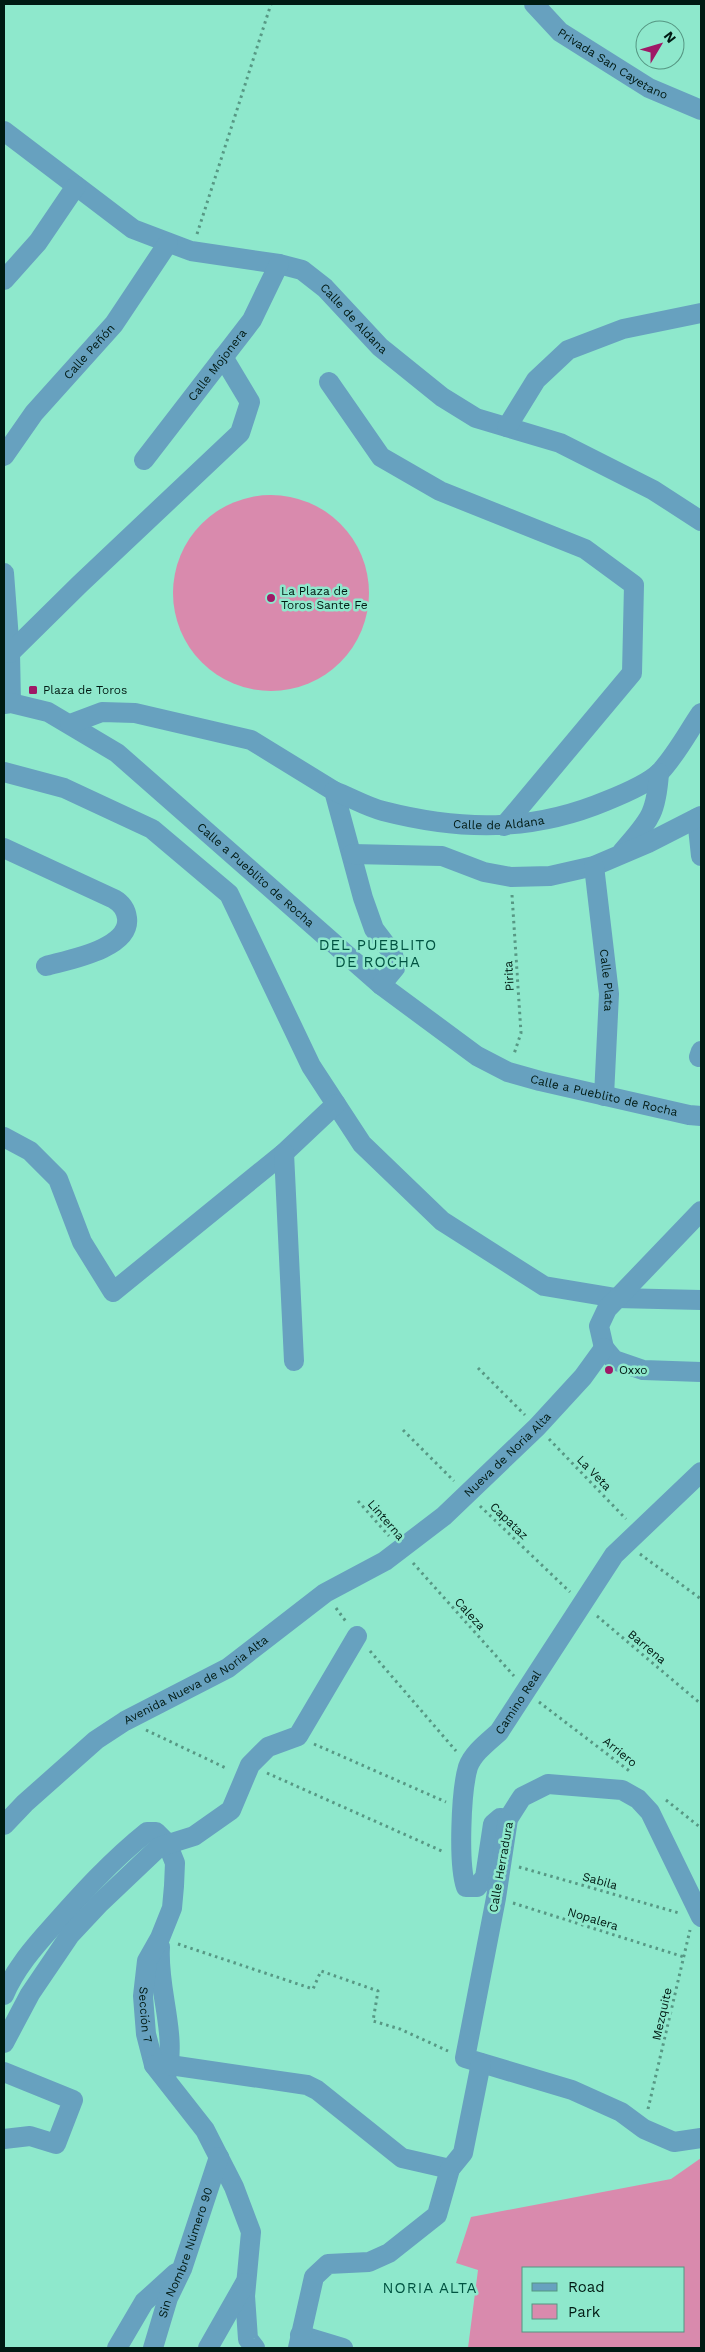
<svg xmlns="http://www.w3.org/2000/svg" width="705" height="2352" viewBox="0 0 705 2352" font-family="'Work Sans',sans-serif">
	<rect width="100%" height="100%" fill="#8ee8cc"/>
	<g fill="#d98aad" fill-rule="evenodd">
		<circle cx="271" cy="593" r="98"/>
		<path d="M701 2158V2348H468L478 2270 456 2263 471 2217 671 2179ZM524 2268H684V2331H524Z"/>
	</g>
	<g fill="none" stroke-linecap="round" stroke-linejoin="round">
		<g stroke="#579884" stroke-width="3" stroke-dasharray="2.5 4" stroke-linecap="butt">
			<polyline points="197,234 271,4"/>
			<polyline points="512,895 521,1033 514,1054"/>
			<polyline points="478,1368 525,1415"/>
			<polyline points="403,1430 454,1481"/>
			<polyline points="549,1439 626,1519"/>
			<polyline points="358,1501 389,1536"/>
			<polyline points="480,1506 570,1592"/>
			<polyline points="640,1554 701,1599"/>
			<polyline points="413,1563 514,1676"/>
			<polyline points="336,1608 347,1623"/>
			<polyline points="597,1616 701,1704"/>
			<polyline points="370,1651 456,1751"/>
			<polyline points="539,1702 632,1773"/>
			<polyline points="146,1730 228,1769"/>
			<polyline points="314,1744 446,1802"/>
			<polyline points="267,1773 444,1852"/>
			<polyline points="666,1800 701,1828"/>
			<polyline points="519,1867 679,1913"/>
			<polyline points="513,1903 684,1957"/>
			<polyline points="178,1944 313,1989 321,1971 378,1991 373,2021 400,2029 448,2051"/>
			<polyline points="648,2109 690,1930"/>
		</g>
		<g stroke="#67a1bf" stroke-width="20">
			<path id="s1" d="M534 4 560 32 649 88 701 110"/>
			<path id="s2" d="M4 131 133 229 191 251 279 264 302 270 325 288 380 347 442 397 476 418 560 443 653 490 701 521"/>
			<polyline points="4,280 38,242 76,186"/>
			<polyline points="329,382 381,457 440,491 585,549 634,585 632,673 504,826"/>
			<polyline points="507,427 536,380 568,350 623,329 701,313"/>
			<path id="s3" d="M4 456 34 413 114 324 168 243"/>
			<path id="s4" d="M144 460 252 320 279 264"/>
			<polyline points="4,573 10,653 11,703"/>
			<polyline points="10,653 80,584 240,433 250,402 223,357"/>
			<path id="s5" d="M4 704 11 703 48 712 117 753 381 985 477 1056 508 1072 540 1081 689 1115 701 1116"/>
			<polyline points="70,724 102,712 135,713 251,740 334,791 363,898 374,929 393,954 395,968 381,985"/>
			<polyline points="4,772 64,788 152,829 229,894 311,1066 362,1144 442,1221 544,1286 616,1298 701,1300"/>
			<path id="s6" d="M334 791C350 797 367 807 383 811 461 831 532 832 606 801 621 795 649 783 660 772 676 755 688 732 701 713"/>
			<polyline points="697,818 701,856"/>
			<path d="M4 848 114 899C121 903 126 910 127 918 131 949 67 960 46 966"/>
			<path d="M622 852C649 820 656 816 659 773"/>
			<polyline points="352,854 442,856 484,872 511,877 550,876 594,866 648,843 701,816"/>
			<path id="s7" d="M594 866 609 994 604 1096"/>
			<polyline points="699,1057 701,1051"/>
			<polyline points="4,1137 30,1151 58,1179 82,1242 113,1292 284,1153 336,1104"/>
			<polyline points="284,1153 294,1361"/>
			<polyline points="604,1348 599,1326 607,1309 701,1211"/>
			<polyline points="604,1348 614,1360 643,1370 701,1372"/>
			<path id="s8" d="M508 1819 500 1818 493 1824 485 1877 477 1887H466C458 1864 461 1791 468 1767 473 1753 488 1742 499 1732L614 1555 701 1472"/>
			<path id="s9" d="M4 1825 25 1803 96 1740 125 1721 228 1668 325 1593 385 1561 444 1516 537 1427 583 1377 604 1348"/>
			<polyline points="701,1917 650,1812 638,1799 622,1790 548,1784 522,1797 508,1819 496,1898 465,2058 572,2090 621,2112 644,2129 674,2142 701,2138"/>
			<path d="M160 1947C157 1990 178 2035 166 2077"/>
			<path id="s10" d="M4 1995C15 1969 34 1947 52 1927 82 1893 112 1860 147 1832H156L167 1843 175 1863 174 1886 172 1908 160 1938 147 1961 143 1996 146 2034 154 2065 205 2130 234 2187 251 2232 245 2296 248 2339 255 2348"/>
			<polyline points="4,2043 30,1994 70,1935 100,1903 159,1847 194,1836 231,1810 250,1765 268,1747 298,1736 357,1636"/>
			<polyline points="154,2065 170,2065 307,2085 317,2090 402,2158 450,2169"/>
			<polyline points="4,2072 73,2100 56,2144 30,2136 4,2139"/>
			<polyline points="300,2335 343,2348"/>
			<polyline points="117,2348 144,2302 176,2273"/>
			<path id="s11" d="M153 2348 168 2298 182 2269 219 2157"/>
			<polyline points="208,2348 245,2283"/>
			<polyline points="298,2348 314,2277 328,2264 369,2262 389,2253 437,2215 450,2169 463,2153 481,2063"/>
		</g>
	</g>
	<g fill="#9f1866" stroke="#8ee8cc" stroke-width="2">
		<circle cx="271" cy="598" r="5"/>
		<rect x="28" y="685" width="10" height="10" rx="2.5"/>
		<circle cx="609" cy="1370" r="5"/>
	</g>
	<g text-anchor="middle" stroke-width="5" stroke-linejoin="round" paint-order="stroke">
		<g font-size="12" fill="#001a13" stroke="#8ee8cc">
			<text dy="4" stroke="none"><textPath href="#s1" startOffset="100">Privada San Cayetano</textPath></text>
			<text dy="4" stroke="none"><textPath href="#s2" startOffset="408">Calle de Aldana</textPath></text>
			<text dy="4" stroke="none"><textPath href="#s3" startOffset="135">Calle Peñón</textPath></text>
			<text dy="4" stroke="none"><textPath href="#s4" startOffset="120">Calle Mojonera</textPath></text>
			<text dy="4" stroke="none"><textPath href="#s6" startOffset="170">Calle de Aldana</textPath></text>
			<text dy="4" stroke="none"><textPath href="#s5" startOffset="310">Calle a Pueblito de Rocha</textPath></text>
			<text transform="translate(509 976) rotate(-93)" y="4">Pirita</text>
			<text dy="4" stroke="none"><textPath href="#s7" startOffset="115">Calle Plata</textPath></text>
			<text dy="4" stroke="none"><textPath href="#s5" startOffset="730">Calle a Pueblito de Rocha</textPath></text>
			<text dy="4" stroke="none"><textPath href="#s9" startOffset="629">Nueva de Noria Alta</textPath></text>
			<text transform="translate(594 1473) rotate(46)" y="4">La Veta</text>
			<text transform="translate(386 1520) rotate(49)" y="4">Linterna</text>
			<text transform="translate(509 1521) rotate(44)" y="4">Capataz</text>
			<text transform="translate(470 1614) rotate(48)" y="4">Caleza</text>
			<text transform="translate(647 1647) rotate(40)" y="4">Barrena</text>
			<text dy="4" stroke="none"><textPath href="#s9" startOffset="242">Avenida Nueva de Noria Alta</textPath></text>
			<text dy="4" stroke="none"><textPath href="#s8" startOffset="298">Camino Real</textPath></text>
			<text transform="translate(620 1752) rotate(39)" y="4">Arriero</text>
			<text transform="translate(501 1867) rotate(-80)" y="4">Calle Herradura</text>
			<text transform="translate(600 1881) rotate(16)" y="4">Sabila</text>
			<text transform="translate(593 1919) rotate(17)" y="4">Nopalera</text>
			<text transform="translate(662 2014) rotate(-77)" y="4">Mezquite</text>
			<text dy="4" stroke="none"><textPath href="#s10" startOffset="422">Sección 7</textPath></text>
			<text dy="4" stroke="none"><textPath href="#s11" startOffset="101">Sin Nombre Número 90</textPath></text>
		</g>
		<g font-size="12" fill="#001a13" stroke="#8ee8cc" text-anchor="start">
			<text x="281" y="595">La Plaza de<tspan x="281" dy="14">Toros Sante Fe</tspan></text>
			<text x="43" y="694">Plaza de Toros</text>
			<text x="619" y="1374">Oxxo</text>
		</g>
		<g font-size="15" letter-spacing="1" fill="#005341" stroke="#8ee8cc">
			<text x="378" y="950">DEL PUEBLITO<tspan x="378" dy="17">DE ROCHA</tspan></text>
			<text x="430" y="2293">NORIA ALTA</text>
		</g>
	</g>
	<rect width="705" height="2352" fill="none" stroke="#001a13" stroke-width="10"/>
	<rect x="522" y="2267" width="162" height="65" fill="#8ee8cc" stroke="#559682"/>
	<rect x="532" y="2283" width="25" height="8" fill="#67a1bf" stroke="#559682"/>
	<text x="568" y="2292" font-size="15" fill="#001a13">Road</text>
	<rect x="532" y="2304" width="25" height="15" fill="#d98aad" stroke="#559682"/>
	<text x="568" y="2317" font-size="15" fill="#001a13">Park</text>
	<g transform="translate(660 45) rotate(52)"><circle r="24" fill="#8ee8cc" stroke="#559682"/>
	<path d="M0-4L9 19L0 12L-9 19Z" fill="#9f1866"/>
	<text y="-8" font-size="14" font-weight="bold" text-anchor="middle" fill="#001a13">N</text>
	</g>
</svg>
